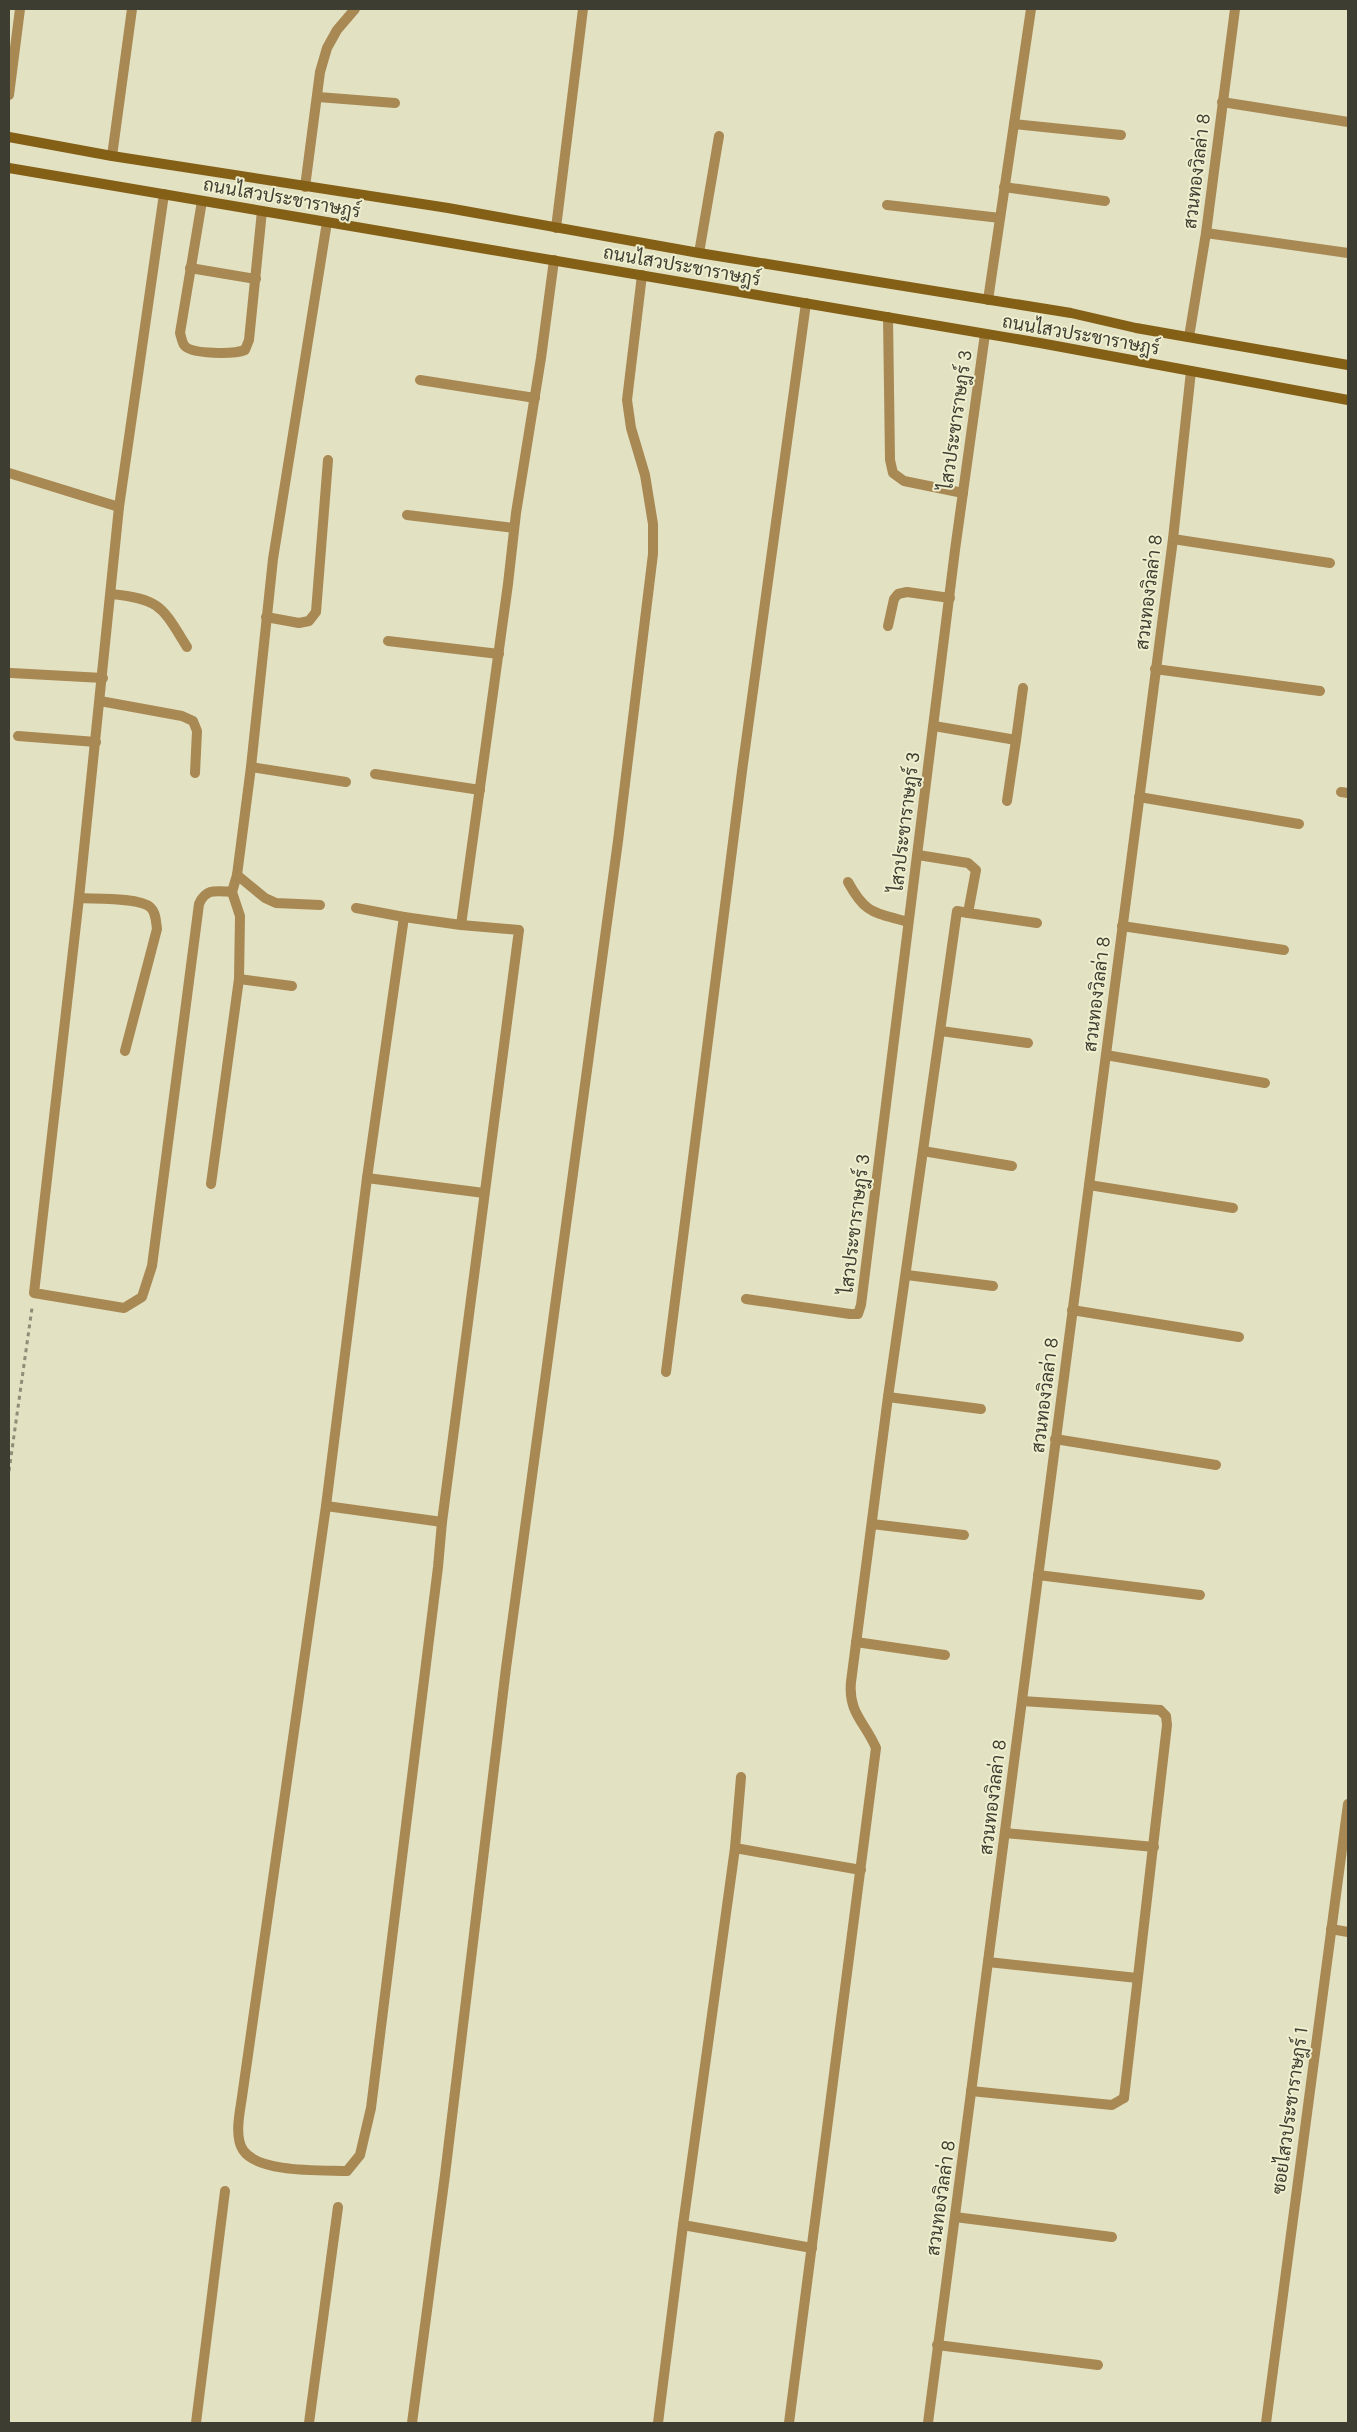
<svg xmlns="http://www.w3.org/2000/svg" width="1357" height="2432" viewBox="0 0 1357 2432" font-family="'DM Sans',Sarabun,sans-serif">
	<rect width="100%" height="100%" fill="#e2e1c2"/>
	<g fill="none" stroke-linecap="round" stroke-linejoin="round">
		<polyline stroke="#8e8d77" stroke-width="3" stroke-dasharray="4 4" stroke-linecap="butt" points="9,1471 32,1308"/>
		<g stroke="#a88853" stroke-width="10">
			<polyline points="318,97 395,103"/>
			<polyline points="1014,124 1121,135"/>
			<polyline points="1004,187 1105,201"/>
			<path d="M202 201 180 333C181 336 182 342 184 345 191 355 235 354 245 350L249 340 262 211"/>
			<polyline points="887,205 1000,218"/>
			<polyline points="699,253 719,136"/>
			<polyline points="190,268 256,279"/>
			<polyline points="888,317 890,460 893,473 904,481 963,493"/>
			<polyline points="9,473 119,507"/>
			<polyline points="266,617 299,623 309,621 316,612 328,460"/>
			<polyline points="888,626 894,599 898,594 907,592 950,598"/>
			<polyline points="11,673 103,678"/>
			<polyline points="1341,792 1348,793"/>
			<polyline points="239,979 292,986"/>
			<polyline points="211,1184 239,979 240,916 232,892"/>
			<polyline points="666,1372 742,771 806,303"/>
			<polyline points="1124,2098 1167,1725 1166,1716 1160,1710"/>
		</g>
		<g stroke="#a88853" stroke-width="10">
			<polyline points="9,95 20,9"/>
			<polyline points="1222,102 1348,122"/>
			<polyline points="112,156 132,9"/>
			<polyline points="305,187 320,72 327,48 337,30 355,9"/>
			<path d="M164 194 119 507 79 898 34 1293 124 1308 142 1297 152 1266 199 904C206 888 216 891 232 892L237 875 251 767 273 559 327 222"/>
			<polyline points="556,228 583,9"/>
			<polyline points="1206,233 1348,253"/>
			<polyline points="988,300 1031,9"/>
			<polyline points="1189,337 1206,233 1235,9"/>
			<polyline points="420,380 535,398"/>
			<polyline points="407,515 514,528"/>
			<polyline points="1173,539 1330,563"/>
			<path d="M111 594C161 599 162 607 187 647"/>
			<polyline points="388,641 499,654"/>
			<polyline points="1155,669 1320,691"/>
			<polyline points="100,701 182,716 193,721 197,731 195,773"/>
			<polyline points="934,726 1016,740 1023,688"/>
			<polyline points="18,736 96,742"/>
			<polyline points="251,767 346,782"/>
			<polyline points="375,774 480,790"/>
			<polyline points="1139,797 1299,824"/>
			<polyline points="1007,801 1016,740"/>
			<polyline points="918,855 968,863 976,870 968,913 1037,923"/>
			<polyline points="237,875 265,898 276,903 320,905"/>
			<path d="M848 882C866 915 874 912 908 922"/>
			<path d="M79 898C95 899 139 897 150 907 156 912 156 922 157 929L125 1051"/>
			<polyline points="356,908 404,917"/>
			<path d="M461 925 404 917 367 1178 326 1506 242 2097C240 2112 234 2136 243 2150 258 2173 321 2170 347 2171L360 2155 371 2108 438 1567 442 1522 519 930 461 925 508 584 516 513 541 358 554 260"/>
			<polyline points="1122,926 1284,950"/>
			<polyline points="941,1031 1028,1043"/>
			<polyline points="1106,1055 1265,1083"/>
			<polyline points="923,1151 1012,1166"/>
			<polyline points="367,1178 484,1193"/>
			<polyline points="1089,1185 1233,1208"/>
			<polyline points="907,1275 993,1286"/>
			<polyline points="746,1299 850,1314 858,1314 861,1305 955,550 985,334"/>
			<polyline points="1072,1310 1239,1337"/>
			<polyline points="888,1397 981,1409"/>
			<polyline points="1055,1439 1216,1465"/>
			<polyline points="326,1506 442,1522"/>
			<polyline points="872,1524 964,1535"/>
			<polyline points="1038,1575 1200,1595"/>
			<polyline points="856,1642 945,1655"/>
			<polyline points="1022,1701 1160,1710"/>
			<polyline points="1005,1833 1154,1847"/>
			<polyline points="735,1848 861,1870"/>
			<polyline points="1331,1929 1348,1932"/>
			<polyline points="988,1962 1137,1978"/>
			<polyline points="971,2091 1112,2105 1124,2098"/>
			<polyline points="955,2217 1112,2237"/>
			<polyline points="683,2225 812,2248"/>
			<polyline points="937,2345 1098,2365"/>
			<polyline points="196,2423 225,2191"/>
			<polyline points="309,2423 338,2207"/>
			<polyline points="412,2423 445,2175 506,1668 618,841 653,554 653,524 645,475 631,428 627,400 642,275"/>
			<polyline points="658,2423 683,2225 735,1848 741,1777"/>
			<path d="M789 2423 876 1748C865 1722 848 1713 851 1682L888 1397 957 911 968 913"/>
			<polyline points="928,2423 1173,539 1191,371"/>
			<polyline points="1266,2423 1348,1804"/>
		</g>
		<g stroke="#845f16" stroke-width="10">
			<polyline points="9,137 112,156 448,208 699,253 1071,313 1136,328 1348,365"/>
			<polyline points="9,168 1040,343 1348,400"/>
		</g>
	</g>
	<g text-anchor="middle" stroke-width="4" stroke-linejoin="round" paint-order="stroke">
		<g font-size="18" fill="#3e3d31" stroke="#efefcf">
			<text transform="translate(1197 171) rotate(-83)" y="6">สวนทองวิลล่า 8</text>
			<text transform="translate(282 198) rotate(10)" y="6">ถนนไสวประชาราษฎร์</text>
			<text transform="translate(682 266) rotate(10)" y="6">ถนนไสวประชาราษฎร์</text>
			<text transform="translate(1081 335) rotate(10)" y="6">ถนนไสวประชาราษฎร์</text>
			<text transform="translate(956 420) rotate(-82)" y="6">ไสวประชาราษฎร์ 3</text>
			<text transform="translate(1149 592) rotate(-83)" y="6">สวนทองวิลล่า 8</text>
			<text transform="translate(905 822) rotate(-83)" y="6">ไสวประชาราษฎร์ 3</text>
			<text transform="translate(1097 994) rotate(-83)" y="6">สวนทองวิลล่า 8</text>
			<text transform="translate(855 1224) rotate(-83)" y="6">ไสวประชาราษฎร์ 3</text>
			<text transform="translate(1045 1395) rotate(-83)" y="6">สวนทองวิลล่า 8</text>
			<text transform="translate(993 1797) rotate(-83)" y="6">สวนทองวิลล่า 8</text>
			<text transform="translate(1290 2111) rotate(-82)" y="6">ซอยไสวประชาราษฎร์ 1</text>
			<text transform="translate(941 2198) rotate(-82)" y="6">สวนทองวิลล่า 8</text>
		</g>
	</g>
	<rect width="1357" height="2432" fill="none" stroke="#3e3d31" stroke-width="20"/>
</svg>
